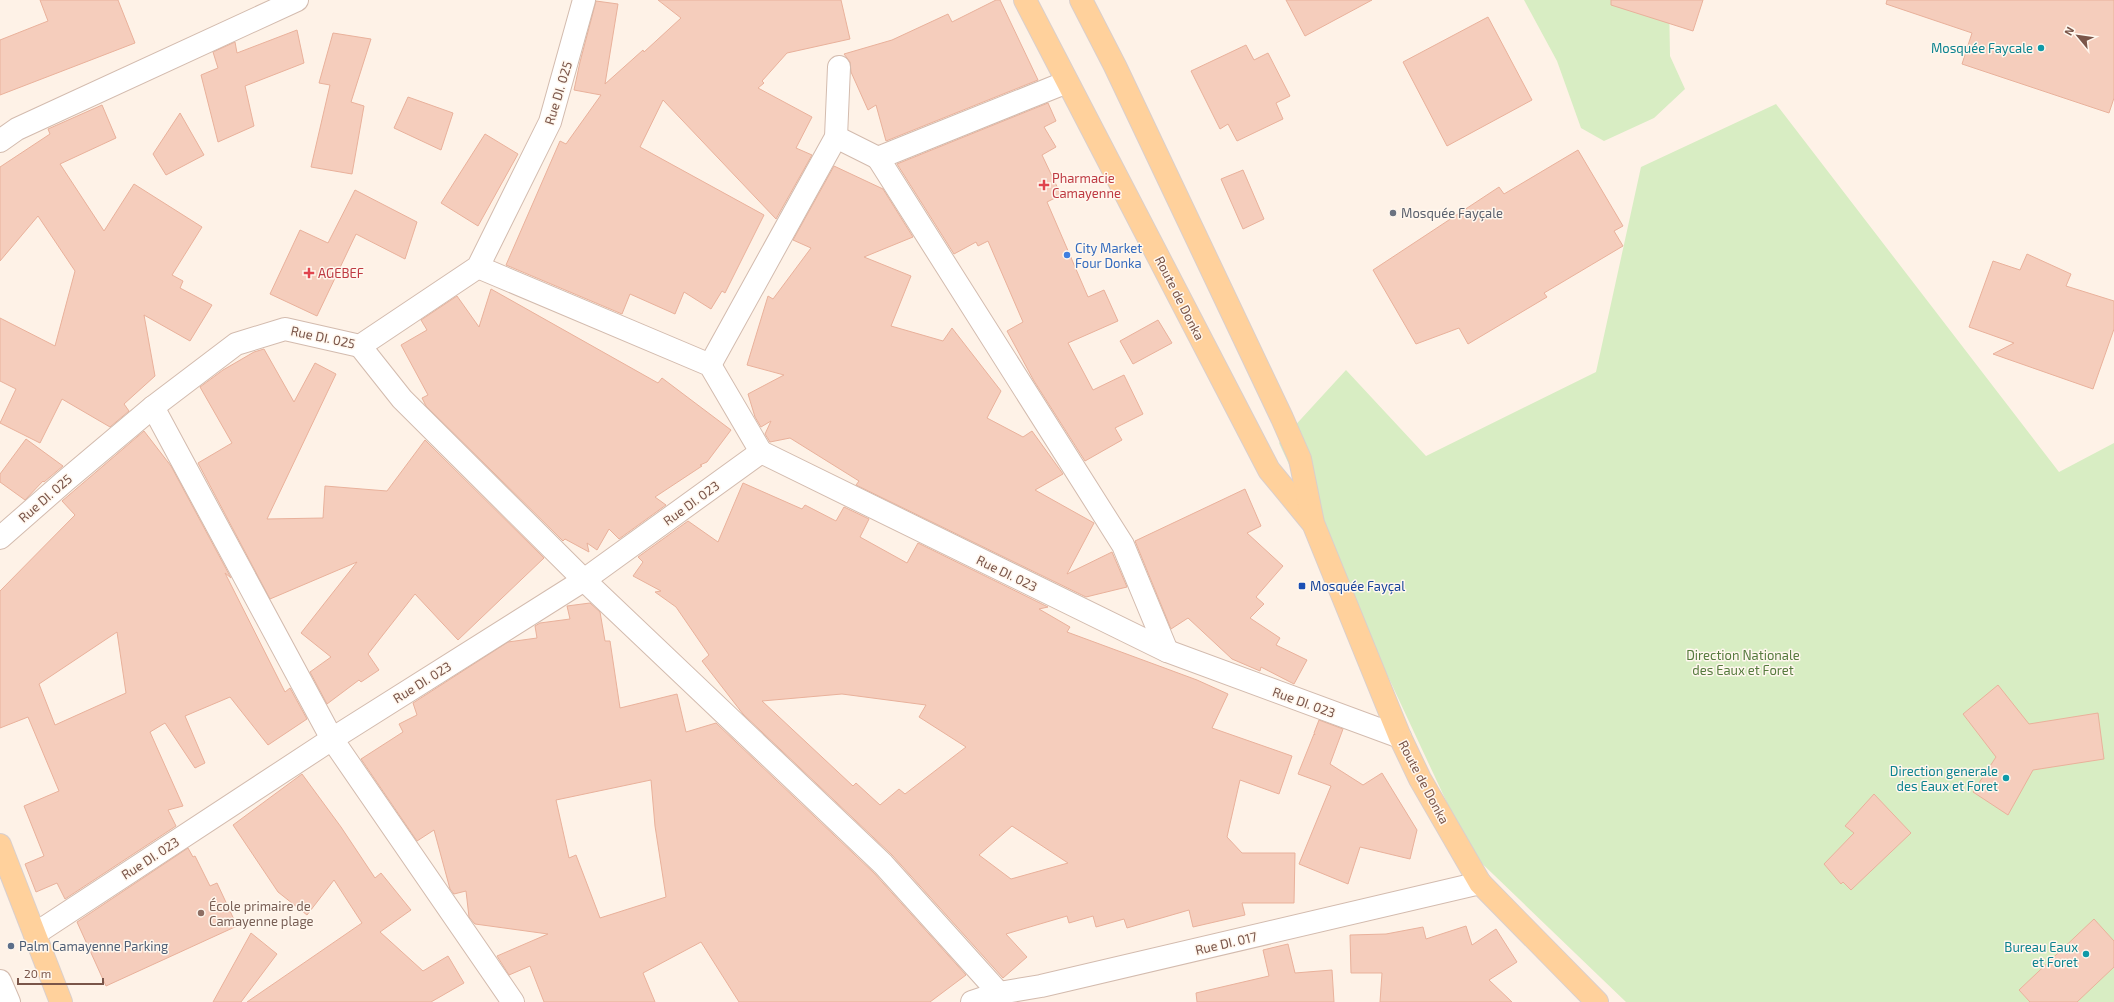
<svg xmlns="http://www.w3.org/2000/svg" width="2114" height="1002" viewBox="0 0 2114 1002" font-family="'Exo 2',sans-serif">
	<rect width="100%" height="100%" fill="#fef2e7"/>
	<g fill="#d8edc3">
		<polygon points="1524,0 1669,0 1670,56 1685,89 1654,118 1604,141 1581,128 1557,61"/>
		<polygon points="1776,104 2059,472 2114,443 2114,1002 1626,1002 1470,852 1279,443 1346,370 1426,456 1596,372 1641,167"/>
	</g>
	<g fill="#f5cdbc" stroke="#e9b19b" fill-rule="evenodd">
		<polygon points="40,0 118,0 135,43 0,95 0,40 48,21"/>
		<polygon points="658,0 841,0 850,39 787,53 762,81 764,83 758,88 812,117 796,148 812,155 776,219 663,100 640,147 764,215 725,293 722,291 711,309 684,292 675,314 630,294 622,314 506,265 560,141 566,144 601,95 574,90 580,62 596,1 618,4 605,84 643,50 644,52 681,18"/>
		<polygon points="996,0 1000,0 1038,80 886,141 876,105 868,110 851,72 850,62 844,54 892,40 948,14 952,22"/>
		<polygon points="1286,0 1372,0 1305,36"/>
		<polygon points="1611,0 1703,0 1693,31 1611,5"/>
		<polygon points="1887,0 2114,0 2114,98 2109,113 1962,64 1972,33 1886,4"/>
		<polygon points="1488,17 1532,100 1447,146 1403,62"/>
		<polygon points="297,30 304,63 245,86 254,126 218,142 201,75 218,68 213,52 235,42 237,53"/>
		<polygon points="333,33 371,39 351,102 364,106 352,174 311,167 330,85 319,83"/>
		<polygon points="1246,45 1254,60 1268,53 1290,96 1276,103 1283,119 1237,141 1228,124 1220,129 1191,71"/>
		<polygon points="408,97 453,113 441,150 394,128"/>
		<polygon points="1048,103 1056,121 1044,127 1056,147 1042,155 1061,195 1047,202 1088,297 1104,290 1118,321 1068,343 1093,390 1124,375 1143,414 1115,428 1122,440 1085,461 1034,381 1007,331 1023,322 988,241 978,246 976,242 954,254 897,164"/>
		<polygon points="102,105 116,138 60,164 104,231 134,184 202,227 172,275 183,281 180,288 212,305 190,341 144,315 155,376 124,404 129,411 110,427 62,399 40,443 0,423 16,389 0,381 0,318 55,346 75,271 38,216 0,261 0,167 50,134 48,129"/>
		<polygon points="180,113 204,155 166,175 153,154"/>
		<polygon points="485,134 518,154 478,226 441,203"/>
		<polygon points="1578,150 1623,226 1614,231 1623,246 1544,293 1547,297 1468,344 1459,328 1416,344 1373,270 1499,187 1504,194"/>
		<polygon points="834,166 883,189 913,237 864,257 911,276 891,326 943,341 952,328 1001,391 987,418 1023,437 1032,431 1063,474 1035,490 1094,523 1067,574 1112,552 1127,587 1086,597 856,485 859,481 790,438 770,442 765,434 771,421 761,427 755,417 748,394 784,375 747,365 768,296 773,299 811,248 793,240"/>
		<polygon points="1243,170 1264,219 1243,229 1221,179"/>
		<polygon points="355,190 417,222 405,259 356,234 317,316 270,294 300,230 328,243"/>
		<polygon points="2027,254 2071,274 2066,286 2114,301 2114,329 2093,389 1993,354 2014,343 1969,327 1993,261 2020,270"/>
		<polygon points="491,289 658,383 662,378 731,430 707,462 700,465 702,466 655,497 666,505 619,539 609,529 597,550 587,543 589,552 565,539 563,541 426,406 422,398 428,395 401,345 427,330 421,320 457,296 479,327"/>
		<polygon points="1158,320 1172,343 1133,364 1120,341"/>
		<polygon points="264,349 294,402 315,363 336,374 267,519 323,518 325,486 387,491 425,440 544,558 458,640 415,594 368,654 379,670 361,682 359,680 327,704 310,672 331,657 301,633 357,562 270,599 198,463 232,443 200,387 223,370 254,352"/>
		<path d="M144 431 171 466 231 578 225 573 285 692 290 688 307 719 268 745 230 697 185 716 205 763 195 768 165 723 150 732 183 806 168 810 176 826 65 899 57 883 36 892 25 864 44 856 24 806 59 791 28 717 0 728V591L75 515 62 501ZM117 632 126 693 55 725 39 684Z"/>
		<polygon points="26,439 63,466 44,482 43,481 25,500 0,482 0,474"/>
		<path d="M743 483 802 509 805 505 836 521 844 507 869 519 860 537 907 563 918 543 1048 607 1039 609 1070 627 1067 632 1197 680 1228 694 1212 728 1292 756 1279 794 1240 780 1227 837 1242 853H1295L1294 903H1242L1245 915 1193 927 1189 910 1127 928 1124 919 1096 927 1093 916 1069 923 1067 916 1006 934 1027 957 1003 978 892 855 743 714 702 661 709 655 676 607 655 592 661 591 633 576 643 562 638 557 688 521 718 542ZM842 694 926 705 919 717 966 747 905 794 899 789 880 805 856 783 853 786 762 701ZM1012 826 1068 863 1011 879 979 855Z"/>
		<polygon points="1245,489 1261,526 1247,533 1283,566 1256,597 1264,604 1250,618 1280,638 1276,645 1307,660 1294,684 1261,667 1260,671 1232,659 1188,618 1171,629 1135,541"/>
		<path d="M590 603 600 612 605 641H610L620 708 677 694 686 732 716 723 874 873 966 975 930 1002H739L701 942 643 973 655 1002H544L530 966 509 975 497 956 548 934 475 924 469 917 466 891 454 894 450 889 434 830 417 841 361 759 403 732 399 724 417 715 413 703 508 642 537 638 535 626 540 623 570 619 567 606ZM651 780 655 826 666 897 600 918 576 855 569 858 556 800Z"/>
		<polygon points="1998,685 2029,724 2098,713 2104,759 2033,770 2008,815 1973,792 1996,757 1963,714"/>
		<polygon points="1319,720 1343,729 1330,764 1363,785 1382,773 1417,830 1410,859 1360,847 1348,884 1299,864 1331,786 1298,774 1314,734 1315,735 1314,733"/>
		<polygon points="302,774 341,827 375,878 381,873 411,910 380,932 423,971 448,956 464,983 431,1002 247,1002 362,923 334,880 307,915 278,892 233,825"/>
		<polygon points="1874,794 1911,833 1851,890 1843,882 1841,884 1824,864 1854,833 1845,826"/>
		<polygon points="188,848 193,857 195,856 210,886 217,883 237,926 106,986 77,922"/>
		<polygon points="2094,919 2114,941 2114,967 2077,1002 2030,1002 2019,990"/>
		<polygon points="1466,926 1472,945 1496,929 1517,962 1489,980 1512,1002 1380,1002 1382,973 1351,973 1350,935 1386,934 1423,927 1426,939"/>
		<polygon points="251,933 277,954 241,1002 213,1002"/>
		<polygon points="1288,944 1295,973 1332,970 1334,1002 1197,1002 1196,993 1269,976 1263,950"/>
	</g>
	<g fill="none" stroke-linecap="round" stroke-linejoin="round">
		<defs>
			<g id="minor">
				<polyline points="836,137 878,158 1067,82"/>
				<polyline points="0,141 17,129 297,0"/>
				<polyline points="878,158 1123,545 1167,651"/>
				<polyline points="478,267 710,365 761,452"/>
				<polyline points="360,346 402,399 584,580 883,864 999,993"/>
				<polyline points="710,365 836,137 839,67"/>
				<polyline points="153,407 332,739 513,1002"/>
				<polyline points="0,538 65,481 153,407 236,344 285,329 360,346 478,267 550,122 584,0"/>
				<polyline points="35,934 332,739 584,580 761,452 1167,651 1400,737"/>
				<polyline points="0,981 9,1002"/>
				<polyline points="972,1002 999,993 1041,986 1480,883"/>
			</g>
			<g id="major">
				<polyline points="1025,0 1269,470 1311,521"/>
				<polyline points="1081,0 1115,66 1282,418 1300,459 1313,523 1400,737 1420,779 1480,883 1597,1002"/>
				<polyline points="0,845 61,1002"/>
			</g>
		</defs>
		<use href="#minor" stroke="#d3bbae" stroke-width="24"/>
		<use href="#major" stroke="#dacfcc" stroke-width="24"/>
		<use href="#minor" stroke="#fff" stroke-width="22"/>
		<use href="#major" stroke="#ffd19c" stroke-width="22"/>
	</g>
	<g fill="#0f9aa8" stroke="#fff7ee" stroke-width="1.5">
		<circle cx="2041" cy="48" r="4"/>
		<circle cx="2006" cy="778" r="4"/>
		<circle cx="2086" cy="954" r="4"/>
	</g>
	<g fill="#e0444e" stroke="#fff7ee" stroke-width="1.5">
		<path d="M1042 179h4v4h4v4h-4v4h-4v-4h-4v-4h4z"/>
		<path d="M307 267h4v4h4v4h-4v4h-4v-4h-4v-4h4z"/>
	</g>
	<circle fill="#6b7280" stroke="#fff7ee" stroke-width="1.5" cx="1393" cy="213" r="4"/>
	<circle fill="#3f7fe0" stroke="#fff7ee" stroke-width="1.5" cx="1067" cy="255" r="4"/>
	<rect fill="#1a4fb4" stroke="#fff7ee" stroke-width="1.5" x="1298" y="582" width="8" height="8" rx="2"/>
	<circle fill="#8d6e63" stroke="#fff7ee" stroke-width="1.5" cx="201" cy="913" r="4"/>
	<circle fill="#5c6f8a" stroke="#fff7ee" stroke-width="1.5" cx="11" cy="946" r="4"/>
	<g text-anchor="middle" stroke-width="3" stroke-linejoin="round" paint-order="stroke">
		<g font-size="13" fill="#0d838f" stroke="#fff7ee" text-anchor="end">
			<text x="2033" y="53">Mosquée Faycale</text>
			<text x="1998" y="776">Direction generale<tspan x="1998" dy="15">des Eaux et Foret</tspan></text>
			<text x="2078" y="952">Bureau Eaux<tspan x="2078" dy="15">et Foret</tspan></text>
		</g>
		<g font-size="13" fill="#7a5549" stroke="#fff7ee">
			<text transform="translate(558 93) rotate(-73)" y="5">Rue DI. 025</text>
			<text transform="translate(1180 298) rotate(63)" y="5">Route de Donka</text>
			<text transform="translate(323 337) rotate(12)" y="5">Rue DI. 025</text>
			<text transform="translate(45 498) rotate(-41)" y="5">Rue DI. 025</text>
			<text transform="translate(691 503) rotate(-36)" y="5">Rue DI. 023</text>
			<text transform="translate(1007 573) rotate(26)" y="5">Rue DI. 023</text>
			<text transform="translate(422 682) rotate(-32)" y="5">Rue DI. 023</text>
			<text transform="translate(1304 702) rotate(20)" y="5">Rue DI. 023</text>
			<text transform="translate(1424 782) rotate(62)" y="5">Route de Donka</text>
			<text transform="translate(150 858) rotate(-33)" y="5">Rue DI. 023</text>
			<text transform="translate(1226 943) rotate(-13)" y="5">Rue DI. 017</text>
		</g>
		<g font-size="13" fill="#be3a42" stroke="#fff7ee" text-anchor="start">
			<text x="1052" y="183">Pharmacie<tspan x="1052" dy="15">Camayenne</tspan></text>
			<text x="318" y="278">AGEBEF</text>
		</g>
		<g font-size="13" fill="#5b616d" stroke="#fff7ee" text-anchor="start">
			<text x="1401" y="218">Mosquée Fayçale</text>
		</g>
		<g font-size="13" fill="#366cbe" stroke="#fff7ee" text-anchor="start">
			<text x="1075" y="253">City Market<tspan x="1075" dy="15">Four Donka</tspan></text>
		</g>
		<g font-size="13" fill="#164399" stroke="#fff7ee" text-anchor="start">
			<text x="1310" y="591">Mosquée Fayçal</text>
		</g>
		<g font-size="13" fill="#557a3d" stroke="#fff7ee">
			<text x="1743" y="660">Direction Nationale<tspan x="1743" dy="15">des Eaux et Foret</tspan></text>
		</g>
		<g font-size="13" fill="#785e54" stroke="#fff7ee" text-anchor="start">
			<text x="209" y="911">École primaire de<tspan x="209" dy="15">Camayenne plage</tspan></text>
		</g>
		<g font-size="13" fill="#4e5e75" stroke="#fff7ee" text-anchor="start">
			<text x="19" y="951">Palm Camayenne Parking</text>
		</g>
	</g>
	<g transform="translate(2078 36) rotate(299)" stroke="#fff7ee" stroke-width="3" paint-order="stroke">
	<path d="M0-3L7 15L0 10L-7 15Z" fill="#7a5549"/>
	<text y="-6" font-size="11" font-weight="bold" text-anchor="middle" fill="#7a5549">N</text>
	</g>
	<path d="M18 978v6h85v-6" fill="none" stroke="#7a5549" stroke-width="2"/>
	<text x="24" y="978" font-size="12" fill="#7a5549" stroke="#fff7ee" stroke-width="3" paint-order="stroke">20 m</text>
</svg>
